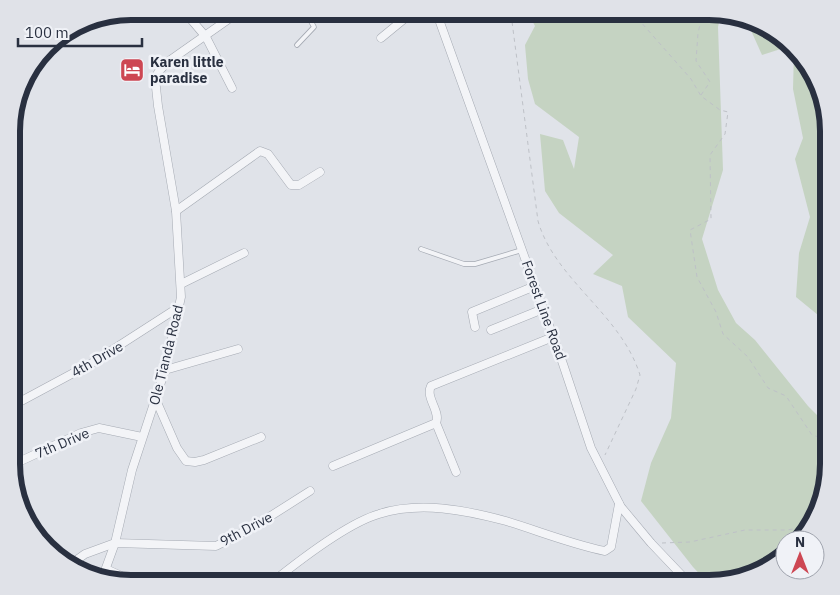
<svg xmlns="http://www.w3.org/2000/svg" width="840" height="595" viewBox="0 0 840 595" font-family="'IBM Plex Sans',sans-serif">
	<rect width="100%" height="100%" fill="#e0e3e9"/>
	<g fill="#c5d3c2">
		<polygon points="717,11 721,13 718,27 723,170 702,239 718,290 736,323 755,340 808,406 822,420 829,421 829,472 804,537 800,540 785,540 785,552 762,572 709,584 693,567 641,501 651,463 671,418 676,363 628,317 622,286 593,274 613,255 559,213 545,191 540,134 563,140 574,169 579,137 535,104 528,79 525,45 535,26 528,13"/>
		<polygon points="750,24 782,36 790,46 762,55 749,26"/>
		<polygon points="794,51 816,78 829,123 829,324 796,297 799,253 810,217 795,159 803,138 793,89"/>
	</g>
	<g fill="none" stroke-linecap="round" stroke-linejoin="round">
		<defs>
			<g id="service">
				<polyline points="297,45 314,27 308,16"/>
				<polyline points="421,249 464,264 475,264 522,250"/>
			</g>
			<g id="minor">
				<polyline points="437,14 563,364 591,448 621,507 651,543 690,584"/>
				<polyline points="189,17 206,37 232,88"/>
				<polyline points="381,38 409,15"/>
				<polyline points="176,211 260,151 268,154 291,185 299,185 320,172"/>
				<polyline points="181,284 244,253"/>
				<polyline points="475,327 472,312 535,286"/>
				<polyline points="491,330 543,309"/>
				<polyline points="165,370 238,349"/>
				<polyline points="156,400 177,448 186,461 195,462 204,460 261,437"/>
				<polyline points="12,406 92,363 179,307"/>
				<polyline points="436,423 456,472"/>
				<polyline points="12,465 81,433 99,428 142,437"/>
				<path d="M333 466 436 423C441 411 425 398 431 386L553 337"/>
				<polyline points="71,564 85,554 115,543 216,546 255,526 310,491"/>
				<polyline points="106,569 139,584"/>
				<polyline points="103,576 115,543 132,470 165,370 181,297 176,211 158,106 155,78 159,71 169,61 233,16"/>
				<path d="M270 584C296 563 348 523 379 514 420 501 465 510 506 521 539 531 571 544 605 551L611 547 619 504"/>
			</g>
		</defs>
		<use href="#service" stroke="#a5aab3" stroke-width="5.5"/>
		<use href="#minor" stroke="#a5aab3" stroke-width="9"/>
		<g stroke="#bec1c7" stroke-width="1" stroke-dasharray="4 4" stroke-linecap="butt">
			<polyline points="632,12 691,79 701,96 720,110 728,112 725,134 710,155 711,219 690,230 697,277 716,312 723,334 748,357 768,388 786,396 812,435 829,440"/>
			<path d="M511 14 538 221C555 280 621 314 640 375L636 389 605 455"/>
			<polyline points="701,95 710,82 696,61 698,33 703,12"/>
			<polyline points="662,543 690,542 745,530 786,530 808,527"/>
		</g>
		<use href="#service" stroke="#f3f4f7" stroke-width="4"/>
		<use href="#minor" stroke="#f3f4f7" stroke-width="8"/>
	</g>
	<defs>
		<symbol id="hotel-square" viewBox="-11 -11 22 22"><rect x="-9" y="-9" width="18" height="18" rx="4" fill="#cd4753" stroke="#f0f2f7"/><path d="M-6-4.5h1.5V1H6V5H4.5V3h-9V5H-6ZM-4 0a1.8 1.8 0 1 1 3.6 0ZM.5 0V-2.5h3Q6-2.5 6 0Z" fill="#fff"/></symbol>
	</defs>
	<g fill-rule="evenodd">
		<use href="#hotel-square" x="118" y="56" width="28" height="28"/>
	</g>
	<g text-anchor="middle" stroke-width="5" stroke-linejoin="round" paint-order="stroke">
		<g font-size="14" font-weight="bold" fill="#293040" stroke="#f0f2f7" text-anchor="start">
			<text x="150" y="67">Karen little<tspan x="150" dy="16">paradise</tspan></text>
		</g>
		<g font-size="14" fill="#293040" stroke="#f0f2f7">
			<text transform="translate(544 310) rotate(70)" y="5">Forest Line Road</text>
			<text transform="translate(166 355) rotate(-76)" y="5">Ole Tianda Road</text>
			<text transform="translate(97 359) rotate(-30)" y="5">4th Drive</text>
			<text transform="translate(62 443) rotate(-23)" y="5">7th Drive</text>
			<text transform="translate(246 529) rotate(-28)" y="5">9th Drive</text>
		</g>
	</g>
	<path d="M0 0H840V595H0ZM131 20H709A111 111 0 0 1 820 131V464A111 111 0 0 1 709 575H131A111 111 0 0 1 20 464V131A111 111 0 0 1 131 20Z" fill="#e0e2e8" fill-rule="evenodd"/>
	<path fill="none" stroke="#293040" stroke-width="6" d="M131 20H709A111 111 0 0 1 820 131V464A111 111 0 0 1 709 575H131A111 111 0 0 1 20 464V131A111 111 0 0 1 131 20Z"/>
	<g transform="translate(800 555)"><circle r="24" fill="#f0f2f7" stroke="#a0a4ae"/>
	<path d="M0-4L9 19L0 12L-9 19Z" fill="#cd4753"/>
	<text y="-8" font-size="14" font-weight="bold" text-anchor="middle" fill="#293040">N</text>
	</g>
	<path d="M18 38v8h124v-8" fill="none" stroke="#293040" stroke-width="2.5"/>
	<text x="25" y="38" font-size="15" fill="#293040" stroke="#f0f2f7" stroke-width="4" paint-order="stroke">100 m</text>
</svg>
